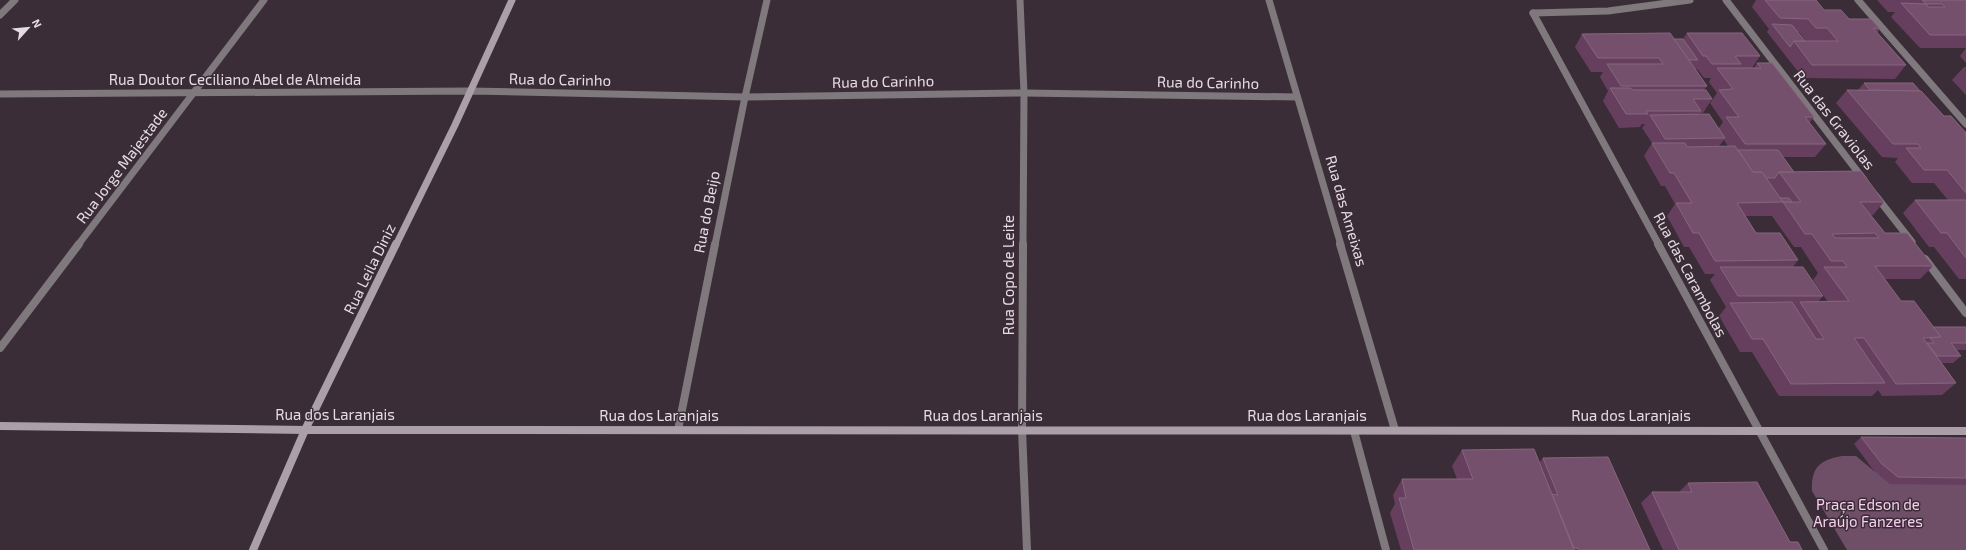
<svg xmlns="http://www.w3.org/2000/svg" width="1966" height="550" viewBox="0 0 1966 550" font-family="'Exo 2',sans-serif">
	<rect width="100%" height="100%" fill="#3b2d37"/>
	<path fill="#6e4f67" d="M1842 456H1856L1874 471 1966 485V550H1847L1812 491C1811 467 1820 460 1842 456Z"/>
	<g fill="none" stroke-linecap="round" stroke-linejoin="round">
		<polyline stroke="#7f787d" stroke-width="7" points="1533,13 1608,11 1690,0"/>
		<polyline stroke="#7f787d" stroke-width="8" points="1354,431 1386,550"/>
		<g stroke="#7f787d" stroke-width="7">
			<polyline points="1020,0 1024,93 1023,245"/>
			<polyline points="1269,0 1341,245"/>
			<polyline points="1726,0 1864,180"/>
			<polyline points="1858,0 1966,124"/>
			<polyline points="1533,13 1659,245"/>
			<polyline points="0,15 15,0"/>
			<polyline points="0,94 470,91 745,97 1024,93 1297,97"/>
			<polyline points="1876,196 1912,242"/>
			<polyline points="78,245 264,0"/>
			<polyline points="715,245 745,97 767,0"/>
		</g>
		<g stroke="#7f787d" stroke-width="8">
			<polyline points="1023,244 1022,430 1027,550"/>
			<polyline points="1340,244 1395,430"/>
			<polyline points="1658,244 1824,550"/>
			<polyline points="1925,259 1966,313"/>
			<polyline points="0,348 79,244"/>
			<polyline points="678,430 715,244"/>
		</g>
		<polyline stroke="#ab9fa8" stroke-width="7" points="396,245 455,125 512,0"/>
		<g stroke="#ab9fa8" stroke-width="8">
			<polyline points="0,426 305,430 1966,431"/>
			<polyline points="253,550 305,430 396,244"/>
		</g>
	</g>
	<g fill="#673f5e" fill-rule="evenodd">
		<path d="M1756 0H1816L1824 10 1849 19 1880 29 1877 33 1906 65 1895 79 1803 78 1767 32 1769 29 1752 7ZM1797 32H1799L1806 41H1805Z"/>
		<polygon points="1877,0 1966,0 1966,48 1920,48 1891,17 1895,12 1888,12"/>
		<path d="M1687 33 1760 56 1752 68H1754L1757 63 1814 117 1809 123 1826 144 1815 157H1783L1794 172 1884 202 1873 215H1871L1885 233 1933 266 1920 279H1885L1901 301 1933 327H1966V350H1956L1961 356 1953 363H1942L1956 383 1942 395 1882 396 1878 390 1872 396H1779L1752 352H1740L1719 316 1726 307 1710 280 1715 274H1705L1689 247H1684L1667 216 1675 204 1665 186H1661L1644 156 1652 143 1642 128 1645 124H1642L1640 127 1619 128 1603 101 1608 91 1600 77 1603 72H1591L1575 47 1582 34 1674 39H1683ZM1695 69 1698 70 1704 78H1711L1709 82 1717 93 1710 103 1723 122 1718 129 1699 115 1700 113H1703L1712 99 1704 90 1707 86ZM1724 140 1728 146H1719ZM1745 216H1772L1794 247H1801L1818 273 1813 280 1828 302H1818L1823 296 1793 267 1798 260 1756 233Z"/>
		<polygon points="1966,48 1966,63 1960,56"/>
		<polygon points="1964,67 1966,67 1966,95 1952,80"/>
		<polygon points="1864,83 1944,116 1966,133 1966,279 1959,279 1934,247 1929,247 1903,213 1915,200 1948,200 1934,183 1912,183 1895,162 1898,158 1882,157 1836,103 1847,90 1858,90"/>
		<polygon points="1861,437 1966,438 1966,485 1890,484 1874,471 1854,444"/>
		<polygon points="1462,450 1539,463 1543,458 1650,550 1401,550 1390,513 1395,504 1393,495 1402,479 1457,479 1452,466"/>
		<polygon points="1688,483 1790,542 1802,550 1663,550 1641,503 1652,492 1679,492"/>
	</g>
	<g fill="#74506c" stroke="#86667f" fill-rule="evenodd">
		<polygon points="1765,0 1816,0 1824,10 1841,10 1849,19 1871,19 1880,29 1873,28 1906,65 1812,65 1794,41 1838,41 1827,28 1816,28 1808,19 1780,18"/>
		<polygon points="1922,0 1966,0 1966,35 1930,35 1901,3 1926,4 1928,7 1945,7 1942,4 1926,4"/>
		<polygon points="1772,24 1792,25 1805,41 1794,41 1790,47"/>
		<polygon points="1670,33 1707,86 1621,86 1607,64 1663,64 1659,58 1598,58 1582,34"/>
		<polygon points="1687,33 1742,33 1760,56 1735,56 1741,64 1712,64 1706,56 1703,56"/>
		<polygon points="1674,39 1683,39 1698,60 1689,60"/>
		<polygon points="1757,63 1772,63 1814,117 1805,117 1826,144 1745,144 1726,117 1739,117 1719,90 1733,89 1717,68 1761,68"/>
		<polygon points="1864,83 1913,83 1920,91 1870,90"/>
		<polygon points="1610,88 1631,88 1633,90 1706,90 1712,99 1693,99 1701,111 1646,111 1648,114 1626,114"/>
		<polygon points="1847,90 1921,91 1944,116 1951,116 1966,133 1966,193 1947,170 1924,170 1906,148 1921,148 1918,144 1893,144"/>
		<polygon points="1709,114 1725,138 1665,139 1650,115"/>
		<path d="M1652 143H1685L1687 147 1735 146 1753 172H1762L1783 202H1801L1779 172 1861 171 1884 202H1860L1885 233H1907L1933 266H1875L1901 301H1914L1941 337 1923 338 1956 383 1896 384 1864 338H1854L1885 383 1791 384 1763 339H1752L1730 303 1792 302 1816 339H1824L1800 302 1849 301 1824 267H1847L1843 261H1831L1812 234H1805L1783 202 1737 203 1756 233H1780L1798 260 1715 261 1699 233H1693L1676 203H1692L1674 173H1670ZM1875 233 1879 238H1835L1832 234Z"/>
		<polygon points="1738,150 1778,150 1794,172 1779,172 1775,178 1766,178 1762,172 1753,172"/>
		<polygon points="1780,198 1789,198 1792,202 1783,202"/>
		<polygon points="1915,200 1966,200 1966,258 1947,233 1941,233"/>
		<polygon points="1720,267 1803,267 1823,296 1738,296"/>
		<polygon points="1933,327 1966,327 1966,343 1951,343 1961,356 1937,356 1927,343 1934,343 1930,338 1941,337"/>
		<polygon points="1861,437 1966,438 1966,478 1898,477 1882,464"/>
		<polygon points="1534,449 1574,550 1414,550 1399,498 1406,498 1402,479 1473,479 1462,450"/>
		<polygon points="1608,457 1650,550 1579,550 1578,548 1574,548 1552,494 1558,495 1543,458"/>
		<polygon points="1757,482 1790,542 1798,542 1802,550 1679,550 1652,492 1692,492 1688,483"/>
	</g>
	<g text-anchor="middle" stroke-width="3" stroke-linejoin="round" paint-order="stroke">
		<g font-size="15" fill="#e5dce3" stroke="#3b2d37">
			<text x="235" y="85">Rua Doutor Ceciliano Abel de Almeida</text>
			<text transform="translate(560 80) rotate(1)" y="5">Rua do Carinho</text>
			<text transform="translate(883 82) rotate(-1)" y="5">Rua do Carinho</text>
			<text transform="translate(1208 83) rotate(1)" y="5">Rua do Carinho</text>
			<text transform="translate(1834 120) rotate(52)" y="5">Rua das Graviolas</text>
			<text transform="translate(122 166) rotate(-53)" y="5">Rua Jorge Majestade</text>
			<text transform="translate(1346 211) rotate(74)" y="5">Rua das Ameixas</text>
			<text transform="translate(707 212) rotate(-79)" y="5">Rua do Beijo</text>
			<text transform="translate(370 269) rotate(-64)" y="5">Rua Leila Diniz</text>
			<text transform="translate(1009 275) rotate(-90)" y="5">Rua Copo de Leite</text>
			<text transform="translate(1690 275) rotate(62)" y="5">Rua das Carambolas</text>
			<text x="335" y="420">Rua dos Laranjais</text>
			<text x="659" y="421">Rua dos Laranjais</text>
			<text x="983" y="421">Rua dos Laranjais</text>
			<text x="1307" y="421">Rua dos Laranjais</text>
			<text x="1631" y="421">Rua dos Laranjais</text>
		</g>
		<g font-size="15" fill="#facff0" stroke="#3b2d37">
			<text x="1868" y="510">Praça Edson de<tspan x="1868" dy="17">Araújo Fanzeres</tspan></text>
		</g>
	</g>
	<g transform="translate(28 28) rotate(63)" stroke="#3b2d37" stroke-width="3" paint-order="stroke">
	<path d="M0-3L7 15L0 10L-7 15Z" fill="#e5dce3"/>
	<text y="-6" font-size="11" font-weight="bold" text-anchor="middle" fill="#e5dce3">N</text>
	</g>
</svg>
